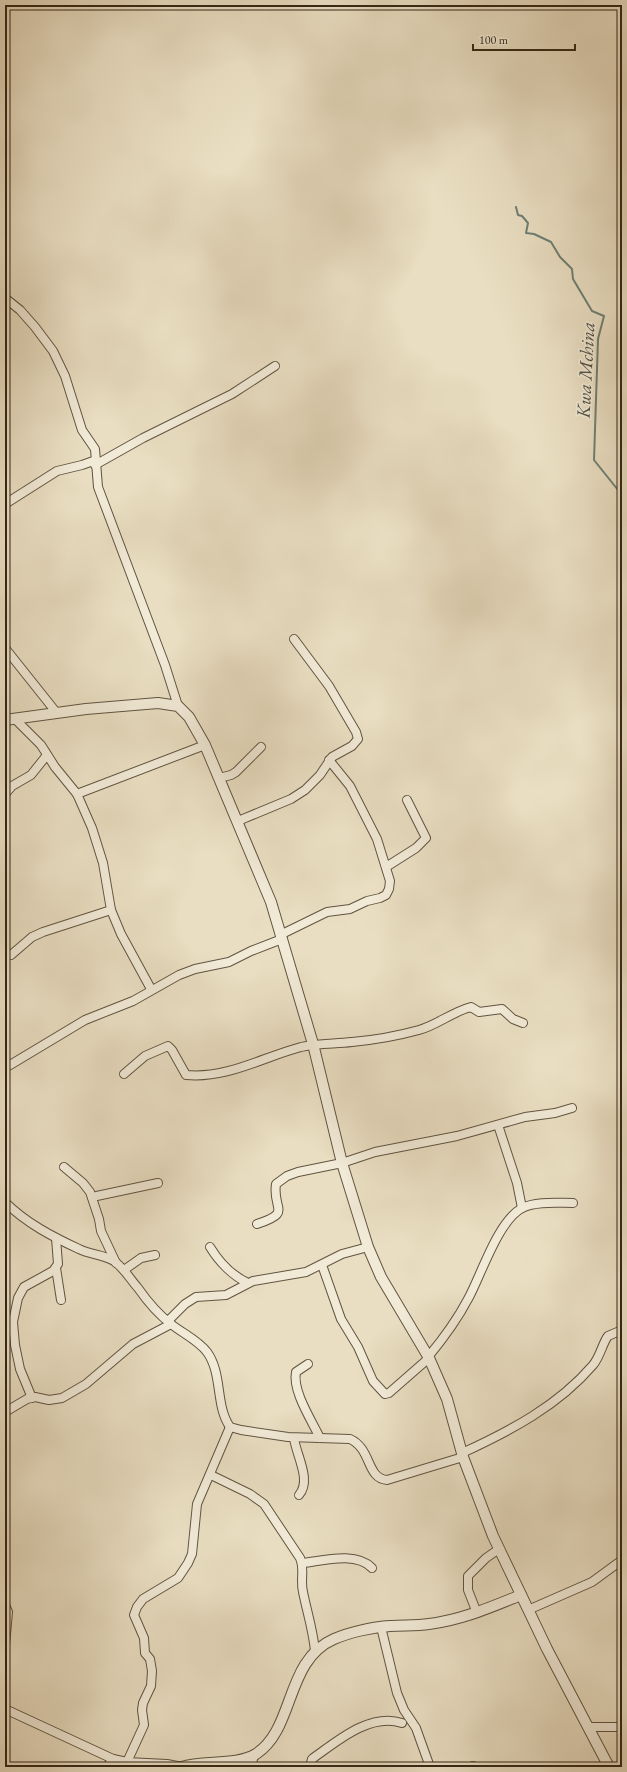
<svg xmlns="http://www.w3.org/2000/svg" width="627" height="1772" viewBox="0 0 627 1772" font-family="'EB Garamond',serif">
	<rect width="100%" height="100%" fill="#e9dec2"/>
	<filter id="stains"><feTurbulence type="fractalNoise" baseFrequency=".005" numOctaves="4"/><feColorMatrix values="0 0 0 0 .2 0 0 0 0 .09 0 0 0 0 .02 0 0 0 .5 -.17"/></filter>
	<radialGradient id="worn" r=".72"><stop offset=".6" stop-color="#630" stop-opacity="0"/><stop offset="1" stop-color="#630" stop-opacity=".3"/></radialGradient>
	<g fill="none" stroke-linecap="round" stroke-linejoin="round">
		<polyline stroke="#6f8076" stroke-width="2" points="516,207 518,215 522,216 528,223 526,233 534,234 551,242 560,257 572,269 573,279 592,311 604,316 598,339 594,460 622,495"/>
		<defs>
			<g id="minor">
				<polyline points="5,298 20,310 35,327 53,351 65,376 82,430 95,449 98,487 165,665 178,706"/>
				<polyline points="95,465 143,438 232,394 275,366"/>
				<polyline points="5,504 57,471 82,465 96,460"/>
				<polyline points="5,648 56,712"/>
				<polyline points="15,719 41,745 55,767 77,794 81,803 92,828 103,863 111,910 121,934 151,989"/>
				<polyline points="219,778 231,775 236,772 261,747"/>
				<polyline points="5,794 12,786 31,775 47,755"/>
				<polyline points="77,794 205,745"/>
				<polyline points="238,821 291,799 305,790 320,775 332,757 352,746 358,739 356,732 329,686 294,639"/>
				<polyline points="386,867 416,848 426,838 407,800"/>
				<polyline points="280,935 327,912 350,909 367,901 380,898 386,895 389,889 390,881 377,839 350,786 329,760"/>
				<polyline points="11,955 32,937 43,932 111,910"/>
				<polyline points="5,1068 85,1020 133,1001 179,975 195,969 229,962 251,951 282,939"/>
				<path d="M124 1074 145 1056 168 1046 172 1050 186 1075C227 1079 263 1057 301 1047 318 1043 335 1044 352 1042 375 1040 397 1036 419 1030 437 1025 452 1012 471 1007L479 1012 502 1009 513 1019 523 1023"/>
				<polyline points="498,1125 517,1183 522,1208"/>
				<polyline points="64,1167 83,1183 90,1192 99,1219 101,1231 116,1263"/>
				<polyline points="92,1197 158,1183"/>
				<path d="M5 1202C26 1223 53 1237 79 1249 91 1255 103 1254 114 1261 124 1268 130 1279 138 1288 147 1301 158 1314 171 1324 182 1333 198 1340 207 1352 223 1374 215 1406 230 1427L241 1430 288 1437 350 1439C372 1449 366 1478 387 1480L463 1457"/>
				<path d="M257 1224C293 1212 272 1210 276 1184L287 1176 298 1172 342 1163 375 1152 457 1136 525 1117 555 1113 572 1108"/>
				<path d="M210 1247C219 1262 233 1276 248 1283"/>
				<polyline points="322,1265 341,1319 358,1347 373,1381 385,1394 389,1393 429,1358"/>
				<polyline points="56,1268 61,1300"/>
				<polyline points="124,1270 141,1258 155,1255"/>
				<polyline points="168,1321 185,1304 196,1297 226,1295 253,1281 306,1272 342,1254 368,1247"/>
				<path d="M428 1357C443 1339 457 1320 468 1299 481 1276 497 1222 522 1208 536 1201 557 1203 573 1203"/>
				<path d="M308 1364 296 1372C292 1391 312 1421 320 1438"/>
				<polyline points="32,1398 20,1369 15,1345 13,1322 18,1298 24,1287 53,1271 58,1264 56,1238"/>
				<polyline points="5,1412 27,1399 35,1397 49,1400 62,1398 86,1384 133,1344 171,1324"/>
				<path d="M294 1438C296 1455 312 1480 299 1495"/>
				<path d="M462 1453C510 1431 558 1406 593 1365 600 1357 603 1342 608 1336L622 1330"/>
				<path d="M211 1475 250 1494 264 1504 300 1558C305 1569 300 1580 303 1592 307 1612 313 1630 315 1651"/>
				<path d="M303 1563C322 1561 356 1551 372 1568"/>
				<polyline points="5,1605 8,1612 5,1645"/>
				<polyline points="528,1610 592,1582 622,1560"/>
				<polyline points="477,1613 468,1590 468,1576 486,1558 499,1549"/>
				<polyline points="381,1627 397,1693 404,1710 416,1728 430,1767"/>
				<polyline points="5,1709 113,1759 127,1762 167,1764 182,1767"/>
				<polyline points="588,1727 622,1727"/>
				<polyline points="127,1762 144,1725 142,1710 143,1703 151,1686 152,1671 150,1659 145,1653 144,1638 134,1615 137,1607 143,1599 178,1578 188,1563 192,1554 197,1504 230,1427"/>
				<polyline points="473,1766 474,1767"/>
				<polyline points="107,1767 113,1759"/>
				<polyline points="251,1767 254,1755"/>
				<path d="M310 1767 312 1759C336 1742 370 1712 402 1723"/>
			</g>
			<g id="tertiary">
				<polyline points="5,720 86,709 158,703 178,706 189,717 205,745 271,902 313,1044 342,1163 368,1247 381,1277 429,1358 447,1399 463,1457 493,1536 547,1649 609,1767"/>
				<path d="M182 1767C203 1760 236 1766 256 1754 295 1729 285 1660 334 1639 350 1632 373 1627 390 1626 403 1625 416 1626 429 1624 462 1620 491 1607 521 1595"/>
			</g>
		</defs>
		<use href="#minor" stroke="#615441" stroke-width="10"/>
		<use href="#tertiary" stroke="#615441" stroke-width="12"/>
		<use href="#minor" stroke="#f1ead7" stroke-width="8"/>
		<use href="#tertiary" stroke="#f1ead7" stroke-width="10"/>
	</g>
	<g text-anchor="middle" stroke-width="3.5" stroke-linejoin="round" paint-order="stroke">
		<g font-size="19" font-style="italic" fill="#525346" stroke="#f1ead7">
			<text transform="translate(585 370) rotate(-87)" y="7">Kwa Mchina</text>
		</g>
	</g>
	<rect width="627" height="1772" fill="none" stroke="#e9dec2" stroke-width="20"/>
	<rect x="6" y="6" width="615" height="1760" fill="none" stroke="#342616" stroke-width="2"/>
	<rect x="10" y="10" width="607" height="1752" fill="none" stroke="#342616"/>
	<path d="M473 44v6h102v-6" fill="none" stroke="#342616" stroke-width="2"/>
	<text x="479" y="44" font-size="12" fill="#342616" stroke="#f1ead7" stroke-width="3" paint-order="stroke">100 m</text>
	<rect width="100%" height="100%" filter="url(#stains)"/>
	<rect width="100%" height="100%" fill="url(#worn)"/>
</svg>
